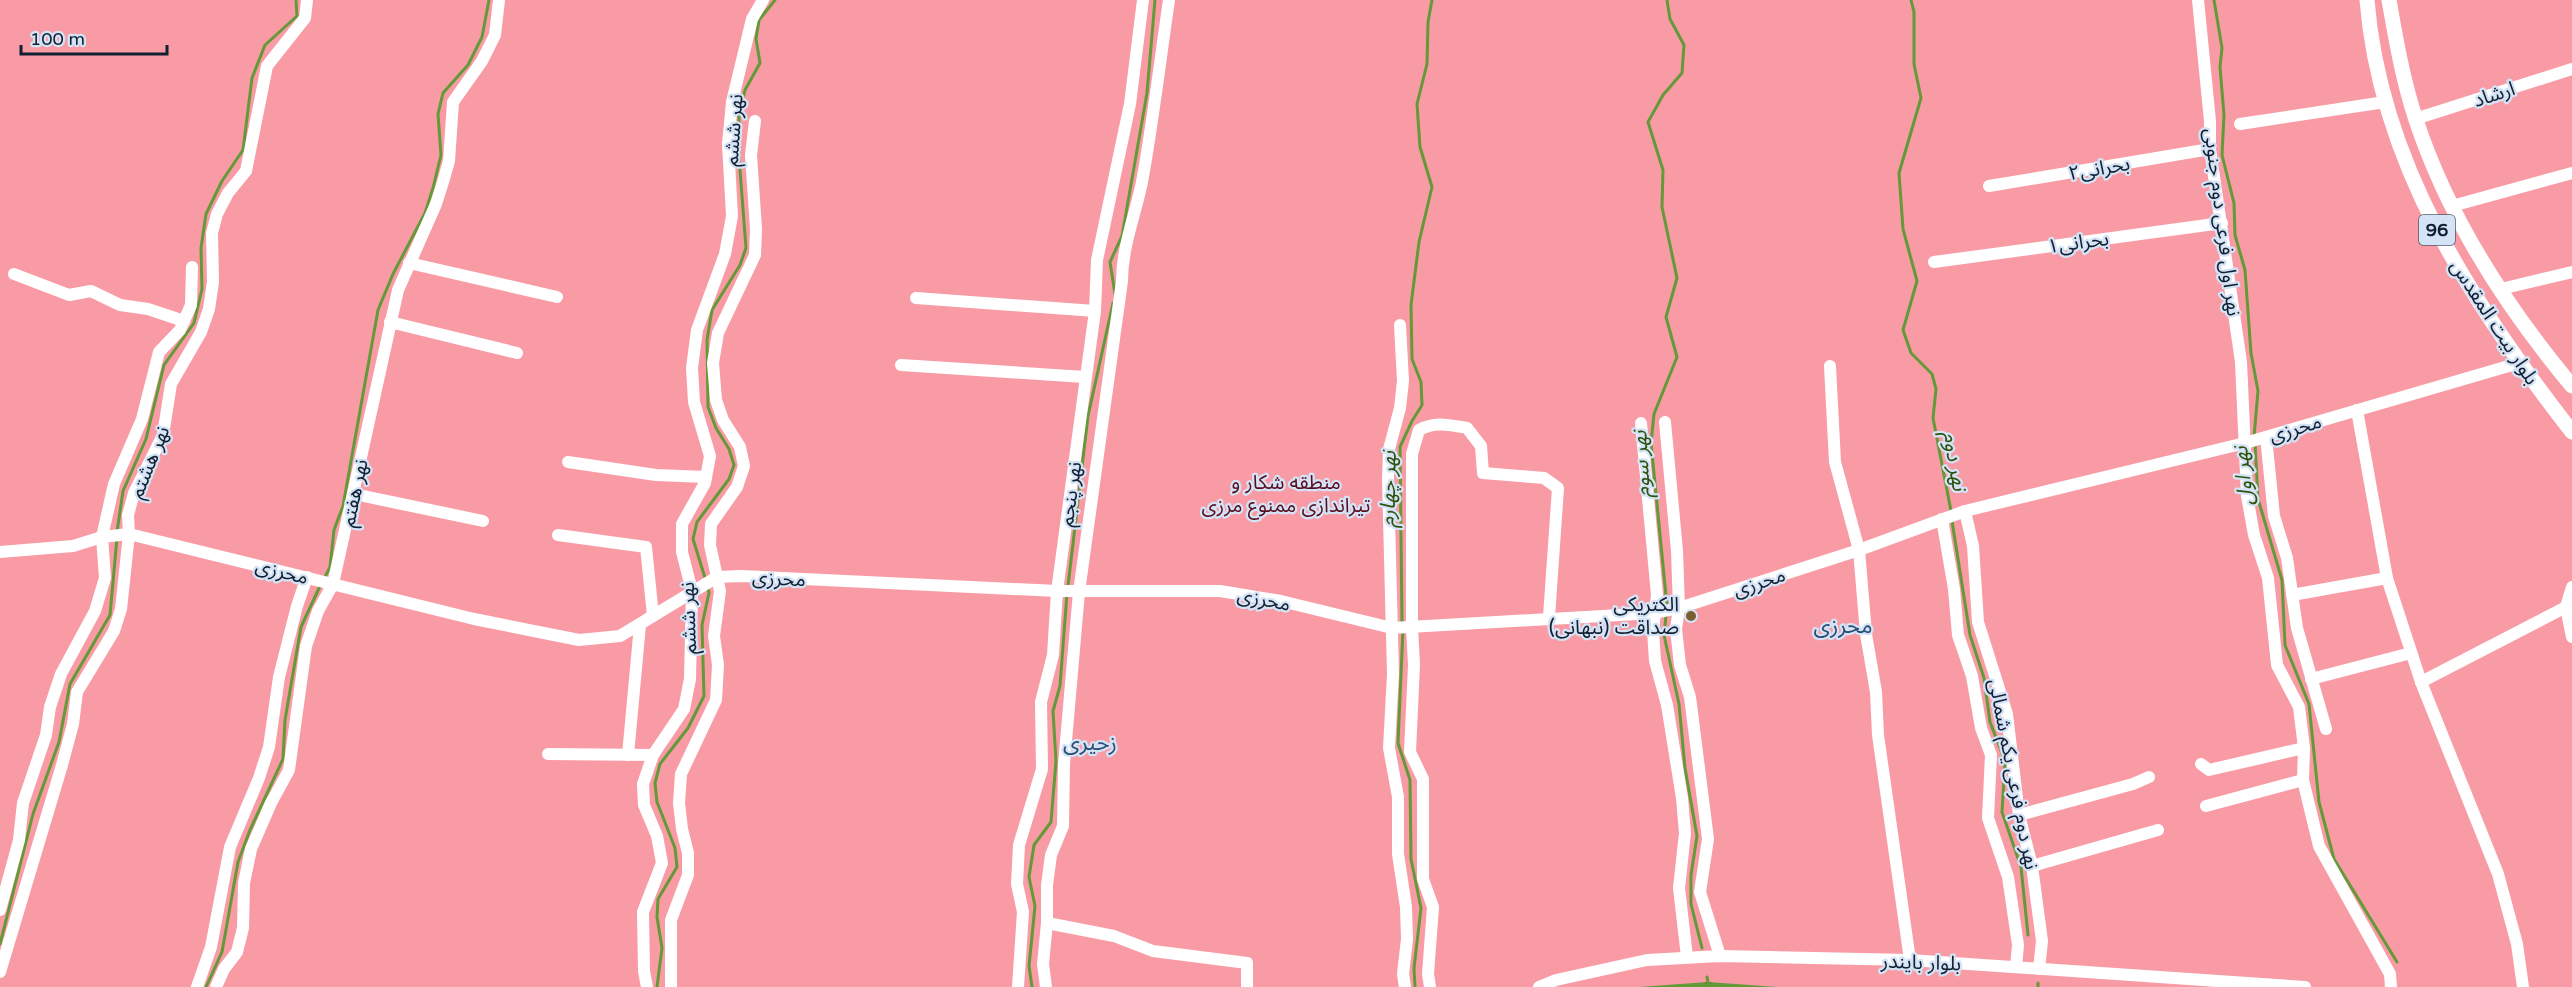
<svg xmlns="http://www.w3.org/2000/svg" width="2572" height="987" viewBox="0 0 2572 987" font-family="'Varela Round','Noto Sans Arabic',sans-serif">
	<defs>
		<pattern id="water-ripples" width="26" height="14" patternUnits="userSpaceOnUse" patternTransform="scale(1.5)"><rect width="26" height="14" fill="#639937"/><path d="M2 4q2-2 4 0t4 0M15 11q2-2 4 0t4 0" fill="none" stroke="#507c2f"/></pattern>
	</defs>
	<rect width="100%" height="100%" fill="#b9d8fd"/>
	<rect fill="#f99ba5" x="0" y="0" width="2572" height="987"/>
	<polygon fill="url(#water-ripples)" points="1708,982 1777,987 1639,987"/>
	<g fill="none" stroke-linecap="round" stroke-linejoin="round">
		<g stroke="#639937" stroke-width="3">
			<polyline points="1911,0 1914,12 1914,64 1921,98 1899,173 1903,229 1917,281 1903,330 1911,353 1932,374 1936,389 1933,418 1951,511"/>
			<polyline points="2214,0 2222,48 2220,67 2224,115 2222,155 2234,203 2235,235 2245,270 2251,353 2258,391 2254,437"/>
			<polyline points="1115,294 1110,262 1122,236 1147,93 1155,0"/>
			<polyline points="2255,443 2258,499 2282,580 2285,645 2309,704 2319,802 2334,859 2397,962"/>
			<polyline points="1952,521 1970,635 1984,678 1990,722 2005,761 2002,812 2021,867 2028,935"/>
			<polyline points="117,532 123,491 146,439 164,365 194,323 202,289 201,248 206,214 222,181 243,150 252,78 265,45 297,16 296,0"/>
			<polyline points="325,577 330,567 334,530 343,506 378,310 393,274 425,213 433,188 441,155 438,114 443,93 468,65 482,37 489,0"/>
			<polyline points="706,581 693,539 697,522 729,479 734,465 729,449 716,428 708,407 707,340 712,310 740,265 746,248 739,157 739,116 745,90 760,63 756,39 759,20 775,0"/>
			<polyline points="1068,586 1088,416 1113,303"/>
			<polyline points="1667,606 1651,443 1654,414 1677,357 1666,317 1677,278 1662,207 1663,170 1648,122 1663,95 1682,73 1684,45 1670,19 1667,0"/>
			<polyline points="1666,616 1664,635 1679,704 1685,768 1697,836 1691,875 1691,904 1702,948"/>
			<polyline points="1402,623 1400,447 1412,421 1422,405 1421,382 1412,359 1411,305 1419,242 1432,187 1420,147 1417,104 1427,64 1428,22 1432,0"/>
			<polyline points="1403,629 1398,743 1410,780 1411,859 1421,908 1414,968 1415,987"/>
			<polyline points="0,944 33,814 59,742 70,684 110,615 117,538"/>
			<polyline points="1707,977 1709,987"/>
			<polyline points="206,987 222,952 238,862 250,830 283,759 285,720 301,627 320,586"/>
			<polyline points="657,987 662,948 657,917 658,899 677,867 675,848 657,802 655,783 660,764 688,728 704,696 702,625 709,593 708,588"/>
			<polyline points="1032,987 1029,966 1035,906 1029,877 1034,845 1051,822 1056,761 1053,711 1060,686 1067,593"/>
			<polyline points="2038,987 2038,983"/>
		</g>
		<g stroke="#fff" stroke-width="12">
			<polyline points="2198,0 2210,121 2210,149 2241,362 2247,496 2254,535 2268,578 2277,665 2299,707 2304,748 2303,780 2319,846 2390,974 2391,987"/>
			<polyline points="2415,119 2572,69"/>
			<polyline points="2240,124 2385,102"/>
			<polyline points="1989,186 2210,149"/>
			<polyline points="2452,206 2572,173"/>
			<polyline points="1934,262 2222,223"/>
			<polyline points="409,263 557,297"/>
			<polyline points="14,274 69,295 91,291 120,305 148,309 184,321"/>
			<polyline points="2501,289 2572,272"/>
			<polyline points="916,298 1095,311"/>
			<polyline points="390,322 517,353"/>
			<polyline points="1400,325 1403,381 1400,408 1389,449 1388,479 1393,674 1389,748 1398,797 1398,854 1406,907 1407,939 1403,974 1405,987"/>
			<polyline points="901,365 1085,377"/>
			<polyline points="1830,366 1835,462 1859,550 1866,634 1876,692 1878,735 1910,960"/>
			<polyline points="2357,410 2387,578 2421,682 2498,874 2517,944 2523,987"/>
			<polyline points="1665,422 1677,551 1679,608 1676,629 1680,665 1690,697 1708,839 1700,892 1720,956"/>
			<polyline points="1641,423 1657,595 1653,630 1655,661 1667,705 1682,798 1685,833 1679,888 1687,957"/>
			<polyline points="2266,437 2274,516 2287,558 2297,628 2326,729"/>
			<polyline points="568,462 656,475 706,477"/>
			<polyline points="354,494 483,521"/>
			<polyline points="1965,511 1973,546 1978,622 2007,714 2019,815 2032,866 2042,941 2039,969"/>
			<polyline points="1942,519 1954,589 1958,635 1972,676 1981,728 1991,755 1988,818 2008,877 2018,945 2016,967"/>
			<polyline points="558,535 646,547 653,616"/>
			<polyline points="0,552 73,546 102,537 129,534 474,619 579,640 620,636 717,577 741,576 1057,591 1220,591 1281,601 1392,628 1655,613 1679,608 1859,550 1965,511 2245,443 2519,363"/>
			<polyline points="2572,587 2566,607 2572,637"/>
			<polyline points="2292,595 2387,578"/>
			<polyline points="2311,679 2411,653"/>
			<polyline points="2421,682 2566,607"/>
			<polyline points="548,754 653,755"/>
			<polyline points="628,755 640,625"/>
			<polyline points="2201,764 2209,770 2304,748"/>
			<polyline points="2206,806 2303,780"/>
			<polyline points="2019,815 2133,784 2149,777"/>
			<polyline points="2032,866 2158,830"/>
			<polyline points="0,910 19,840 23,803 46,735 50,707 61,674 95,611 105,578 102,537 114,484 142,419 159,352 180,330 191,305 192,267"/>
			<polyline points="1047,923 1114,936 1153,951 1247,963 1247,987"/>
			<polyline points="0,972 62,765 73,724 77,692 114,631 121,609 129,534 128,515 134,493 163,435 171,384 201,332 209,309 213,282 212,233 217,214 228,193 246,171 267,66 305,18 307,0"/>
			<polyline points="197,987 211,947 230,847 259,778 269,747 279,677 297,606 307,577"/>
			<polyline points="216,987 224,969 237,952 243,928 244,883 251,849 271,803 289,770 306,646 318,611 333,584 398,290 436,204 443,182 449,161 453,102 482,61 495,35 499,0"/>
			<polyline points="647,987 644,971 643,912 662,863 657,836 644,805 643,784 653,755 684,709 690,679 692,591 682,552 682,524 705,483 710,456 694,402 692,368 697,330 725,254 732,216 728,144 732,102 752,19 763,0"/>
			<polyline points="671,987 671,920 688,875 688,853 682,829 679,803 681,774 716,700 718,665 714,636 720,591 710,545 711,524 737,487 744,466 740,447 723,420 716,400 713,363 718,333 755,255 756,229 751,155 755,121"/>
			<polyline points="1018,987 1023,912 1017,884 1019,845 1042,769 1041,702 1053,655 1057,591 1095,311 1097,260 1130,104 1143,0"/>
			<path d="M1046 987 1043 964 1047 923V885L1051 855 1063 826 1064 764 1079 592 1122 281C1122 247 1135 216 1142 182 1153 122 1160 61 1169 0"/>
			<path d="M1430 987 1428 974 1433 907 1423 879V779L1410 752 1414 665 1412 627V454L1419 430C1435 421 1449 425 1467 428L1481 446 1483 473 1544 478 1558 488 1549 617"/>
			<polyline points="1539,987 1556,980 1647,960 1720,956 1910,960 2305,987"/>
		</g>
		<g stroke="#fff" stroke-width="15">
			<path d="M2367 0C2380 164 2473 305 2572 432"/>
			<path d="M2389 0C2396 40 2403 81 2416 120 2448 217 2507 308 2572 386"/>
		</g>
	</g>
	<circle fill="#7c5c32" stroke="#d4e3f6" stroke-width="2" cx="1691" cy="616" r="6"/>
	<g text-anchor="middle" stroke-width="4.5" stroke-linejoin="round" paint-order="stroke">
		<rect fill="#d4e3f6" stroke="#4c5a6c" stroke-width="1.5" x="2419" y="215" width="36" height="30" rx="4.5"/>
		<g font-size="18" font-weight="bold" fill="#122031">
			<text x="2437" y="236">96</text>
		</g>
		<g font-size="20" fill="#122031" stroke="#d4e3f6">
			<text transform="translate(2494 94) rotate(-18)" y="7">ارشاد</text>
			<text transform="translate(733 130) rotate(-86)" y="7">نهر ششم</text>
			<text transform="translate(2099 168) rotate(-10)" y="7">بحرانی۲</text>
			<text transform="translate(2223 222) rotate(83)" y="7">نهر اول فرعی دوم جنوبی</text>
			<text transform="translate(2078 242) rotate(-8)" y="7">بحرانی۱</text>
			<text transform="translate(2495 322) rotate(57)" y="7">بلوار بیت المقدس</text>
			<text transform="translate(2295 428) rotate(-17)" y="7">محرزی</text>
			<text transform="translate(149 462) rotate(-68)" y="7">نهر هشتم</text>
			<text transform="translate(354 493) rotate(-78)" y="7">نهر هفتم</text>
			<text transform="translate(1070 494) rotate(-82)" y="7">نهر پنجم</text>
			<text transform="translate(282 571) rotate(14)" y="7">محرزی</text>
			<text transform="translate(779 578) rotate(3)" y="7">محرزی</text>
			<text transform="translate(1759 582) rotate(-18)" y="7">محرزی</text>
			<text transform="translate(1264 599) rotate(11)" y="7">محرزی</text>
			<text transform="translate(688 618) rotate(-92)" y="7">نهر ششم</text>
			<text transform="translate(2014 774) rotate(79)" y="7">نهر دوم فرعی یکم شمالی</text>
			<text transform="translate(1921 962) rotate(2)" y="7">بلوار بایندر</text>
		</g>
		<g font-size="20" fill="#570f1f" stroke="#d4e3f6">
			<text x="1286" y="489">منطقه شکار و<tspan x="1286" dy="23">تیراندازی ممنوع مرزی</tspan></text>
		</g>
		<g font-size="20" fill="#122031" stroke="#d4e3f6" text-anchor="end">
			<text x="1679" y="611">الکتریکی<tspan x="1679" dy="23">صداقت (نبهانی)</tspan></text>
		</g>
		<g font-size="21" font-style="italic" fill="#2e510c" stroke="#d4e3f6">
			<text transform="translate(1955 461) rotate(80)" y="7">نهر دوم</text>
			<text transform="translate(1641 464) rotate(-93)" y="7">نهر سوم</text>
			<text transform="translate(2243 476) rotate(-96)" y="7">نهر اول</text>
			<text transform="translate(1388 489) rotate(-89)" y="7">نهر چهارم</text>
		</g>
		<g font-size="22" fill="#2b4c74" stroke="#d4e3f6">
			<text x="1843" y="633">محرزی</text>
			<text x="1090" y="750">زحیری</text>
		</g>
	</g>
	<path d="M21 45v9h146v-9" fill="none" stroke="#122031" stroke-width="3"/>
	<text x="30" y="45" font-size="18" fill="#122031" stroke="#d4e3f6" stroke-width="4.5" paint-order="stroke">100 m</text>
</svg>
